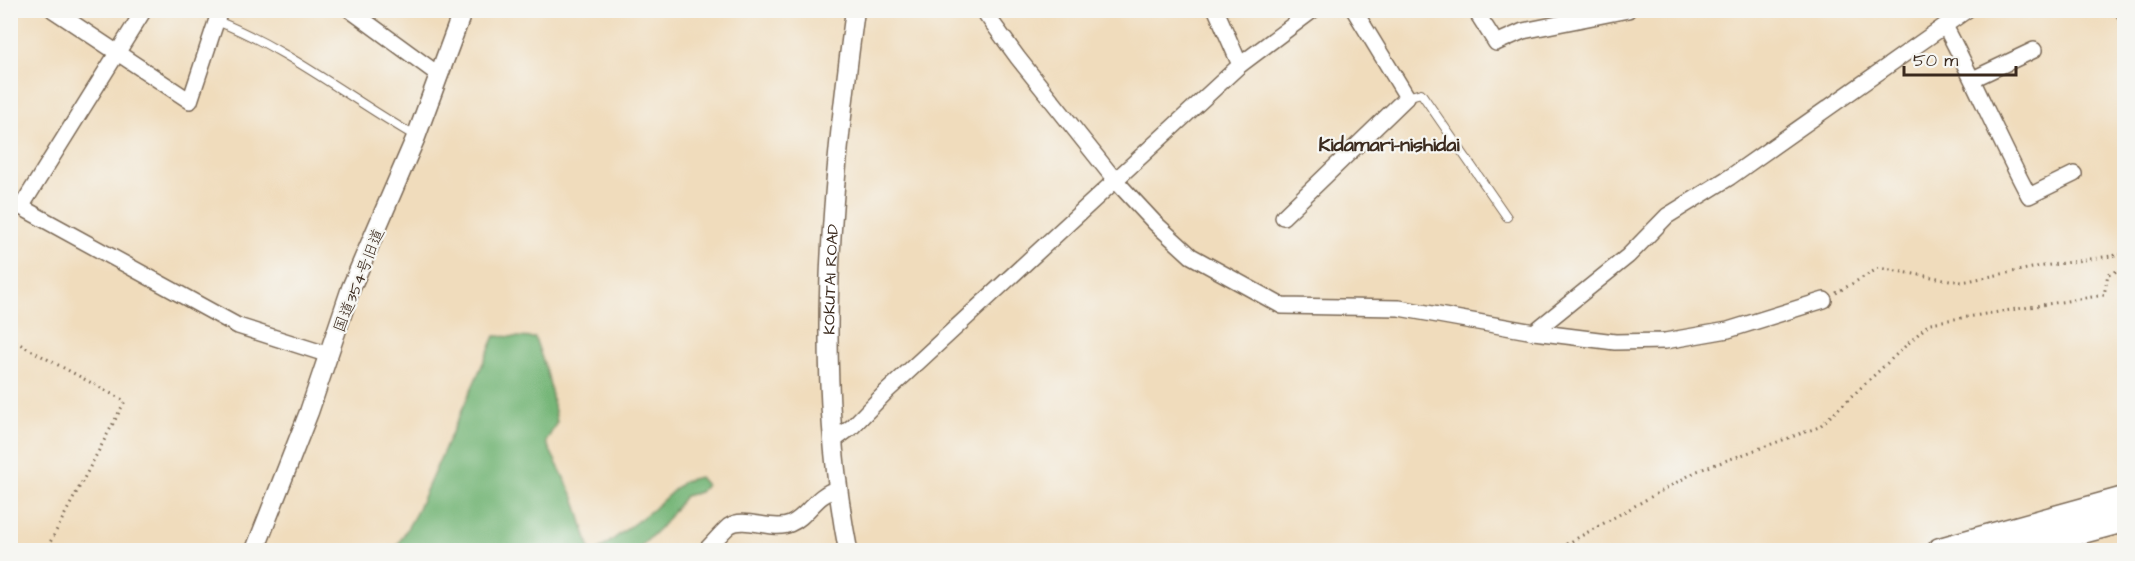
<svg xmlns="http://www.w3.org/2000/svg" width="2135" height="561" viewBox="0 0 2135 561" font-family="'Architects Daughter','Klee One',sans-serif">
	<rect width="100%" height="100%" fill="#f6f6f2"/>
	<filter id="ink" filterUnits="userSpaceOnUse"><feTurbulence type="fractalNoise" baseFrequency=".0167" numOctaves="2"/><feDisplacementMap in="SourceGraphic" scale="12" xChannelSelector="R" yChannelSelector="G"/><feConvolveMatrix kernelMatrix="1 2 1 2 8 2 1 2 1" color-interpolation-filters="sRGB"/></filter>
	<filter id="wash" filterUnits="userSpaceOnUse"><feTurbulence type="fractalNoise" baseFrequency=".008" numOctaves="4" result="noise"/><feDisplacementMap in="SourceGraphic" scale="24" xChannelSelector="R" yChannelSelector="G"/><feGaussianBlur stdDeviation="1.35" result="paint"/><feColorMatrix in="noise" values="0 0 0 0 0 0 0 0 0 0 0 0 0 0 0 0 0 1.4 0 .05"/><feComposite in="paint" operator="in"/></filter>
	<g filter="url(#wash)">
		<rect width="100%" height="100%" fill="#f0dcbc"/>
		<g fill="#76b678" stroke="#58704b" stroke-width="1.5">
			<polygon points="495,336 535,338 548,376 557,422 546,442 575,500 590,550 395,550 416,513"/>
			<polygon points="699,477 706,485 700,492 685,496 664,524 637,550 599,550 652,510 684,481"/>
		</g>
	</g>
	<g filter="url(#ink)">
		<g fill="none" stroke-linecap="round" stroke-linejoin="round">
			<defs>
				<g id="service">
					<path d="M217 21C288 49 349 98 415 136"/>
					<polyline points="1407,97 1421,93 1507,217"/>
				</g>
				<g id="minor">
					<polyline points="53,10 190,101 220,10"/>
					<polyline points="350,10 439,75"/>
					<polyline points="983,10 1018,58 1115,180 1155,223 1191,256 1282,306 1399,308 1534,332 1615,342 1665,341 1728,330 1824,300"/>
					<polyline points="1216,10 1240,65"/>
					<polyline points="1475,10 1496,43 1523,31 1628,10"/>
					<polyline points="2124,10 2124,13"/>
					<path d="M1945 26C1975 82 1999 140 2029 196L2074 174"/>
					<polyline points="1973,79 2034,50"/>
					<polyline points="10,201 238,326 329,355"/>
					<polyline points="21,207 144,10"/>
					<polyline points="1283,217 1407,97 1354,10"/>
					<polyline points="1534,332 1628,256 1667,216 1730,177 1967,10"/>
					<polyline points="833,441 853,426 886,392 1240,65 1313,10"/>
					<path d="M706 550C713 543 721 533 729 526 744 515 772 532 790 524 809 516 814 495 839 488"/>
				</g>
				<g id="tertiary">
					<polyline points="255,550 309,412 351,288 416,137 463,10"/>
					<path id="s1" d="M848 550C813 368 831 193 855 10"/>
				</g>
				<g id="trunk">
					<polyline points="1940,550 2124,499"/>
					<polyline points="2011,550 2124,520"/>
				</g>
			</defs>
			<use href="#service" stroke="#7a6855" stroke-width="10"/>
			<use href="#minor" stroke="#7a6855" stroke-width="18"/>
			<use href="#tertiary" stroke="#7a6855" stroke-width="21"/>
			<use href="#trunk" stroke="#7a6855" stroke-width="27"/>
			<g stroke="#7a6855" stroke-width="3" stroke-dasharray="1.5 4.5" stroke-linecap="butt">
				<polyline points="1836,293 1879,268 1962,282 2037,267 2124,254"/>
				<polyline points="10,339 125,401 46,550"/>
				<polyline points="1556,550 1697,471 1819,427 1930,323 2104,295 2108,274 2124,269"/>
			</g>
			<use href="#service" stroke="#fff" stroke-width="8"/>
			<use href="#minor" stroke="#fff" stroke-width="15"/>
			<use href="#tertiary" stroke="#fff" stroke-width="18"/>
			<use href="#trunk" stroke="#fff" stroke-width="24"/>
		</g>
	</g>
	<g text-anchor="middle" stroke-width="4.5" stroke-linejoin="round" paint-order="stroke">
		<g font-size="16" fill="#3b2a1e" stroke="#f6f6f2">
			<text transform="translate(358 280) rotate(-68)" y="6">国道354号旧道</text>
			<text dy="6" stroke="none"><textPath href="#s1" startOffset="272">KOKUTAI ROAD</textPath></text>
		</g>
		<g font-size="20" font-weight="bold" fill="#3b2a1e" stroke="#f6f6f2">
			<text x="1389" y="151">Kidamari-nishidai</text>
		</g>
	</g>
	<rect width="2135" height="561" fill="none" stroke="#f6f6f2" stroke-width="36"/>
	<path d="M1904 66v9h112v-9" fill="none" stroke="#3b2a1e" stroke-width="3"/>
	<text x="1913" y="66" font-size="18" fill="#3b2a1e" stroke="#f6f6f2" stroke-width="4.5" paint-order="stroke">50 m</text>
</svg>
